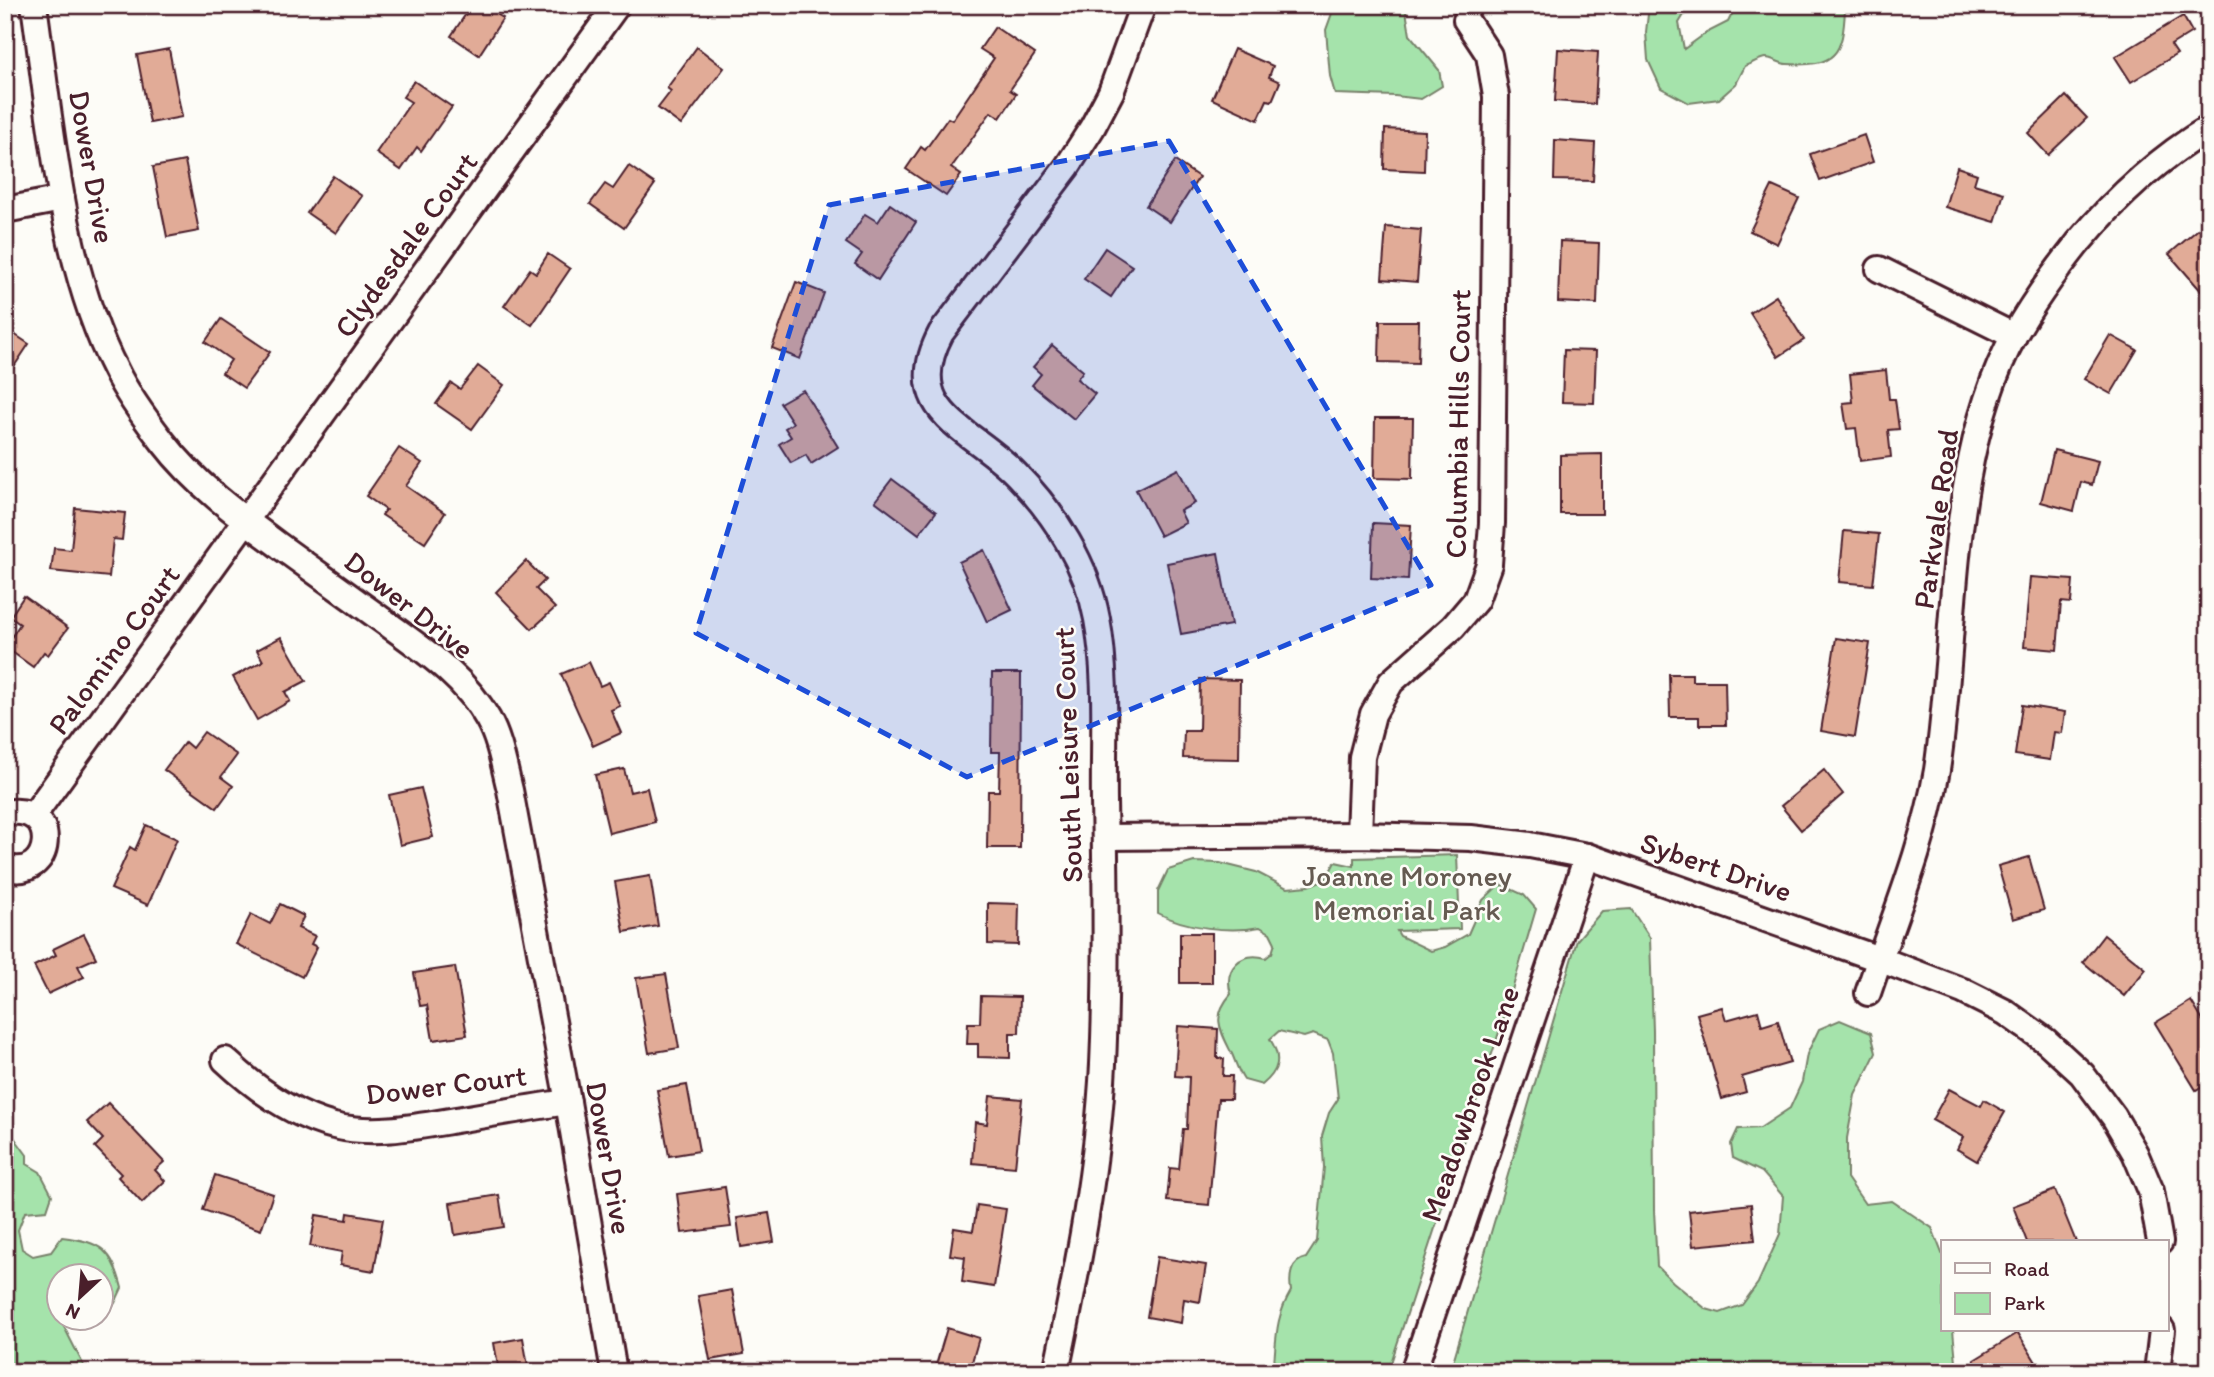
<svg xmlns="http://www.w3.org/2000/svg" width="2214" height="1377" viewBox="0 0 2214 1377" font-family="Itim,sans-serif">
	<rect width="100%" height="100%" fill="#fdfcf7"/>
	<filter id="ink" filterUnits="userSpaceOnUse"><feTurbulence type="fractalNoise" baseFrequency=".0143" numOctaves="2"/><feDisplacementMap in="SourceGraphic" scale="14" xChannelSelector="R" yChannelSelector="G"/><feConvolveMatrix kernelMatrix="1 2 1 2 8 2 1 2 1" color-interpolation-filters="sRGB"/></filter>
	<g filter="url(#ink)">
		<g fill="#a5e3ab" stroke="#78816b" stroke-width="2">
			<polygon points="1335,5 1405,5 1410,35 1439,70 1442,86 1421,99 1395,96 1335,94 1330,76 1326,30"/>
			<path d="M1649 5H1690L1679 23 1684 49 1706 33 1728 22 1735 8 1741 5H1842L1845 9C1843 54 1836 67 1787 64 1780 64 1773 58 1766 58 1760 58 1751 64 1745 66L1736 84 1719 99 1689 103 1661 88 1648 60 1646 32Z"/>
			<path d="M1457 855 1460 929 1397 931 1400 936 1431 951 1445 947 1468 934 1483 900 1500 884 1524 895 1536 909 1505 1014 1388 1372H1273C1277 1340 1274 1320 1291 1291 1289 1278 1290 1261 1306 1258L1317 1241 1324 1167 1322 1136 1329 1113 1338 1099 1333 1053 1328 1040 1313 1034 1304 1037 1279 1031 1270 1039C1282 1058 1279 1071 1262 1085L1244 1080C1238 1071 1236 1063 1232 1054 1220 1030 1211 1017 1231 994 1223 968 1241 951 1266 958L1272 953 1275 943 1270 933 1260 927C1230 933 1185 928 1158 913V891L1168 870 1194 862 1220 863 1256 872 1287 888 1308 886 1326 879 1335 862 1354 866V858Z"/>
			<polygon points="1631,909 1650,938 1653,1031 1654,1210 1657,1266 1673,1282 1706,1309 1720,1313 1742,1305 1758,1283 1780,1234 1783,1196 1762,1172 1733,1158 1731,1144 1738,1129 1760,1128 1790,1108 1802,1082 1807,1054 1819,1029 1840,1020 1871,1033 1876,1053 1855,1095 1847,1138 1847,1178 1865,1204 1892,1201 1932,1228 1943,1256 1943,1330 1953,1330 1957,1372 1450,1372 1577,940 1602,911"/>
			<path d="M5 1090 10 1109 8 1129 27 1155V1164L40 1172 52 1195 47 1210 25 1212 18 1230 22 1249 33 1256 51 1252 62 1237C102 1242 112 1250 122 1288L115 1303 102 1317V1276H60V1318H101L79 1323 60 1319 87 1372H5Z"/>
		</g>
		<g fill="#e1ab97" stroke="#4a1f2b" stroke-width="2">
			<polygon points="472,5 504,5 498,15 503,18 479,55 451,36"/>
			<polygon points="2183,16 2192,32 2171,45 2177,54 2131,82 2115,57"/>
			<polygon points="995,27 1035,54 1010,90 1016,94 1000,118 991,112 951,168 961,175 946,196 906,169 921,147 925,150 948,118 952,120 994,58 980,49"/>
			<polygon points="697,47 724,68 681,125 658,108 671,91 667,88"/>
			<polygon points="169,49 182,117 150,123 137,55"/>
			<polygon points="1234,49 1273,66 1269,77 1280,82 1272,101 1267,100 1258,120 1212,99"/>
			<polygon points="1558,49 1598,52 1595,104 1555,101"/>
			<polygon points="414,81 452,107 421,151 417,147 401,170 376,153 411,102 403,97"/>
			<polygon points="2066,96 2087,118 2048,155 2028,133"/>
			<polygon points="1385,129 1425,131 1424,171 1384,169"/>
			<polygon points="1864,135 1873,162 1820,181 1810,154"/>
			<polygon points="1555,140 1595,143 1593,181 1554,180"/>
			<polygon points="185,161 199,231 167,237 153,167"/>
			<polygon points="1175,161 1199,177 1170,222 1146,206"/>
			<polygon points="629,166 655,184 624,228 590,204 605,184 613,189"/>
			<polygon points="1957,167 1977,174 1974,184 2004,193 1995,222 1945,207"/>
			<polygon points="333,176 362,196 336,233 307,213"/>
			<polygon points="1772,186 1799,198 1777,244 1750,231"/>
			<polygon points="890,204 916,222 878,280 855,264 862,254 846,243 865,214 878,222"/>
			<polygon points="2209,220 2209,300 2169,254"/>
			<polygon points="1386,227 1421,230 1417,282 1382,279"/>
			<polygon points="1560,241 1599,243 1597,304 1558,302"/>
			<polygon points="1105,248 1132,266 1111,297 1084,279"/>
			<polygon points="548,254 570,269 532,325 504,306 530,269 536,273"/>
			<polygon points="796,282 824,293 800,359 772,348"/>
			<polygon points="1776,296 1804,340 1778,357 1750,313"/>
			<polygon points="221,319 270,352 244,388 222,373 231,360 205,342"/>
			<polygon points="1380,321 1419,321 1418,363 1379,362"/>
			<polygon points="5,328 29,344 5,380"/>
			<polygon points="2110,335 2137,350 2111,394 2084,379"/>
			<polygon points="1052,345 1083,371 1077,379 1095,394 1074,419 1032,385 1041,374 1033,367"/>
			<polygon points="1564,350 1596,351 1594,403 1562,402"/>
			<polygon points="478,366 504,385 472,429 436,404 451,383 460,389"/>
			<polygon points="1886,370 1889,399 1895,399 1899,429 1888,430 1891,457 1860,461 1856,428 1847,429 1843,403 1853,402 1850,374"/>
			<polygon points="803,390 838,447 811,464 806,455 791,463 779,444 791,437 785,428 793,423 780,403"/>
			<polygon points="1375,418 1413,418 1412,479 1374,478"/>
			<polygon points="399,448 422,463 406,486 445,513 425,543 382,515 386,510 366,496"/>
			<polygon points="2054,450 2098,461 2092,485 2081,482 2074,511 2041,502"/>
			<polygon points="1602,454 1602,514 1560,514 1560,455"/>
			<polygon points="1178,469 1195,503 1180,511 1186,523 1160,536 1136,490"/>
			<polygon points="892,479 936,512 919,534 875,501"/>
			<polygon points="75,508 125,513 122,540 113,539 109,577 51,571 54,548 71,550"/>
			<polygon points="1373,523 1411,525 1408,580 1371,578"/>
			<polygon points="1844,531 1879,534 1873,585 1839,582"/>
			<polygon points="984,550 1012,610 987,622 959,562"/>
			<polygon points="1218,553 1231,625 1181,634 1167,563"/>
			<polygon points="526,561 545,580 536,589 555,608 532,629 496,592"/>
			<polygon points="2030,577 2073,580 2071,603 2061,602 2057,650 2024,647"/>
			<polygon points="24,596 68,628 48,655 44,652 33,667 5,647 20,624 10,617"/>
			<polygon points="281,637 306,681 285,692 290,701 257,720 233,677 263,661 257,650"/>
			<polygon points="1836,638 1870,643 1855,737 1821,731"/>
			<polygon points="589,662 600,686 609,682 620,706 611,710 621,733 593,746 561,674"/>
			<polygon points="992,673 1021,673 1020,848 987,848 988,791 999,791 1000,752 991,752"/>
			<polygon points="1669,674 1692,674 1692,681 1725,681 1726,725 1699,725 1699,717 1670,717"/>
			<polygon points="1200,679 1240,680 1239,759 1183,758 1184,731 1199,731"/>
			<polygon points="2022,705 2065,712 2062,733 2054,732 2050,760 2015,755"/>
			<polygon points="204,732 237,755 221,777 233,786 217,808 164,770 185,742 192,748"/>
			<polygon points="624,769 630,792 647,788 655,822 609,833 595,775"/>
			<polygon points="1824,770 1843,794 1801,830 1781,806"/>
			<polygon points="421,788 433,837 400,845 389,795"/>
			<polygon points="146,825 177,839 148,905 111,889 130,847 135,850"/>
			<polygon points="2029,857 2044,910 2013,919 1998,866"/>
			<polygon points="650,876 658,926 624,932 615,882"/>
			<polygon points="988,903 1019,904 1018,945 988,944"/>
			<polygon points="280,904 304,916 298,928 315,936 311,944 317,947 302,977 236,944 251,914 270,924"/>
			<rect x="1180" y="933" width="32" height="50"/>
			<polygon points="84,934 96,958 78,966 84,977 48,994 34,966 56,955 53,949"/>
			<polygon points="2104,935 2146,969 2124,996 2083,962"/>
			<polygon points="455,967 467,1035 433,1040 427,1005 420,1006 414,973"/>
			<polygon points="666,974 679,1048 649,1053 636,978"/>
			<polygon points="981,996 1020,997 1019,1033 1010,1033 1010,1058 978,1057 978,1044 967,1044 968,1023 980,1023"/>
			<polygon points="2191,1001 2209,1031 2209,1082 2196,1090 2155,1023"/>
			<polygon points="1722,1007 1726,1020 1758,1011 1762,1026 1778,1021 1790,1063 1742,1077 1746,1092 1722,1099 1697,1014"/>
			<polygon points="1178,1026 1218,1029 1217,1058 1224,1059 1223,1076 1232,1076 1231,1099 1218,1099 1209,1205 1167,1201 1170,1168 1179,1169 1183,1129 1187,1129 1189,1077 1175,1076"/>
			<polygon points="687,1085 699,1151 669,1156 657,1090"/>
			<polygon points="1949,1089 1981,1106 1984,1100 2005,1112 1977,1161 1957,1149 1963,1137 1932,1120"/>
			<polygon points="990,1096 1022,1099 1015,1167 972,1163 975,1122 987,1124"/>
			<polygon points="108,1103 164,1162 155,1170 165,1181 142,1203 118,1177 121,1174 95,1147 103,1139 87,1122"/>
			<polygon points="215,1175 273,1194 261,1230 203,1210"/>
			<polygon points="725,1187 731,1227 682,1233 677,1194"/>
			<polygon points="2055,1190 2076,1242 2027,1242 2013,1206"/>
			<polygon points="499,1195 504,1227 455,1235 450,1203"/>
			<polygon points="1751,1204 1755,1240 1693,1246 1689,1211"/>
			<polygon points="977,1205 1006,1209 994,1287 962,1282 965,1257 950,1255 954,1228 973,1231"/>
			<polygon points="348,1213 383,1219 374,1271 340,1265 342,1252 310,1246 316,1215 347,1220"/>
			<polygon points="769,1213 774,1242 741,1247 737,1218"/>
			<polygon points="1157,1257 1206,1265 1200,1302 1184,1299 1181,1323 1147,1317"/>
			<polygon points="732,1290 744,1354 710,1360 698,1296"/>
			<polygon points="947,1328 979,1338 969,1372 934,1372"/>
			<polygon points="2018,1333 2042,1372 1981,1372 1974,1360"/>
			<polygon points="523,1338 529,1372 499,1372 494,1343"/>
		</g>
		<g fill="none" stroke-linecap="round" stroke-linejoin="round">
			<defs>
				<g id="minor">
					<path d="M34 5C51 123 61 265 116 371 128 396 146 420 163 442 195 484 239 516 281 547 316 572 350 597 385 622 422 649 465 677 488 719 500 740 504 767 510 790L568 1102 614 1372"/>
					<polyline points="5,210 62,199"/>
					<polyline points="1879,269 2014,336"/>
					<path d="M5 813C63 801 53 884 5 867"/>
					<polyline points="33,816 617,5"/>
					<polyline points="1359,835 1362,757 1373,714 1391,682 1453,627 1476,600 1489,564 1492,523 1496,96 1489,55 1466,20"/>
					<polyline points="1105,837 1359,835 1471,838 1530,845 1587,856 1879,959 1963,991 2005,1012 2046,1041 2082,1074 2114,1117 2135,1153 2151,1191 2160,1242"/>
					<path d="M1868 993C1893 919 1924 847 1937 770 1958 632 1946 458 2015 334 2033 302 2055 272 2078 243 2115 199 2159 158 2209 128"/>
					<path d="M225 1060C256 1089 292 1115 334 1126 376 1136 420 1126 462 1119 497 1113 532 1107 568 1102"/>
					<path d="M1056 1372C1077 1271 1098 1167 1103 1064 1107 977 1106 889 1104 802 1103 742 1108 678 1097 619 1087 564 1055 514 1017 475 973 428 899 413 941 333L1067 167 1092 128 1111 92 1143 5"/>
					<polyline points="1413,1372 1587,856"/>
					<polyline points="2157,1372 2162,1330"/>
				</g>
			</defs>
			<use href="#minor" stroke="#4a1f2b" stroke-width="30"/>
			<use href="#minor" stroke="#fdfcf7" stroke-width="24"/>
		</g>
	</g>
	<path fill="#1d4ed8" fill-opacity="0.2" stroke="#1d4ed8" stroke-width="5" stroke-dasharray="14 9" stroke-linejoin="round" d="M1169 141 1431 585 967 777 696 633 829 205Z"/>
	<g text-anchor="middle" stroke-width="5" stroke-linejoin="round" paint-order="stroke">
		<g font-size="30" fill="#4a1f2b" stroke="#fdfcf7">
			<text transform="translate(92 167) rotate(80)" y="10">Dower Drive</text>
			<text transform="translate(406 245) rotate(-54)" y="10">Clydesdale Court</text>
			<text transform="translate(1458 424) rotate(-89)" y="10">Columbia Hills Court</text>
			<text transform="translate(1936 519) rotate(-82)" y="10">Parkvale Road</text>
			<text transform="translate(409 605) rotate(38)" y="10">Dower Drive</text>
			<text transform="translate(114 650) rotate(-54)" y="10">Palomino Court</text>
			<text transform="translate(1068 755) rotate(-92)" y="10">South Leisure Court</text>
			<text transform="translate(1716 867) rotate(19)" y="10">Sybert Drive</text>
			<text transform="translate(446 1085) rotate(-7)" y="10">Dower Court</text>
			<text transform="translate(1470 1104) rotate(-71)" y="10">Meadowbrook Lane</text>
			<text transform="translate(609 1158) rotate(80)" y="10">Dower Drive</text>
		</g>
		<g font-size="30" fill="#655a51" stroke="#fdfcf7">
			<text x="1407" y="886">Joanne Moroney<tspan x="1407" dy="34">Memorial Park</tspan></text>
		</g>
	</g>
	<rect width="2214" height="1377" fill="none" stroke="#fdfcf7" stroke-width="28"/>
	<rect x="14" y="14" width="2186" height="1349" fill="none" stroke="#4a1f2b" stroke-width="2.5" filter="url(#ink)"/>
	<rect x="1941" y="1240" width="228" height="91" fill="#fdfcf7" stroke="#b5a4a5" stroke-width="2"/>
	<rect x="1955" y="1263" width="35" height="10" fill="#fdfcf7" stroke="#b5a4a5" stroke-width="2"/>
	<text x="2004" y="1276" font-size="21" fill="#4a1f2b">Road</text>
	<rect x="1955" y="1293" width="35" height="21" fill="#a5e3ab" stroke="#b5a4a5" stroke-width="2"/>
	<text x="2004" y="1310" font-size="21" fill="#4a1f2b">Park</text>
	<g transform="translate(80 1297) rotate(206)"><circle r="33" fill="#fdfcf7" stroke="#b5a4a5" stroke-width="2"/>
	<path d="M0-5L12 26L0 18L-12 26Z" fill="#4a1f2b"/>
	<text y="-10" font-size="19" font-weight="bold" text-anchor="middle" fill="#4a1f2b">N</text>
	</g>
</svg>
